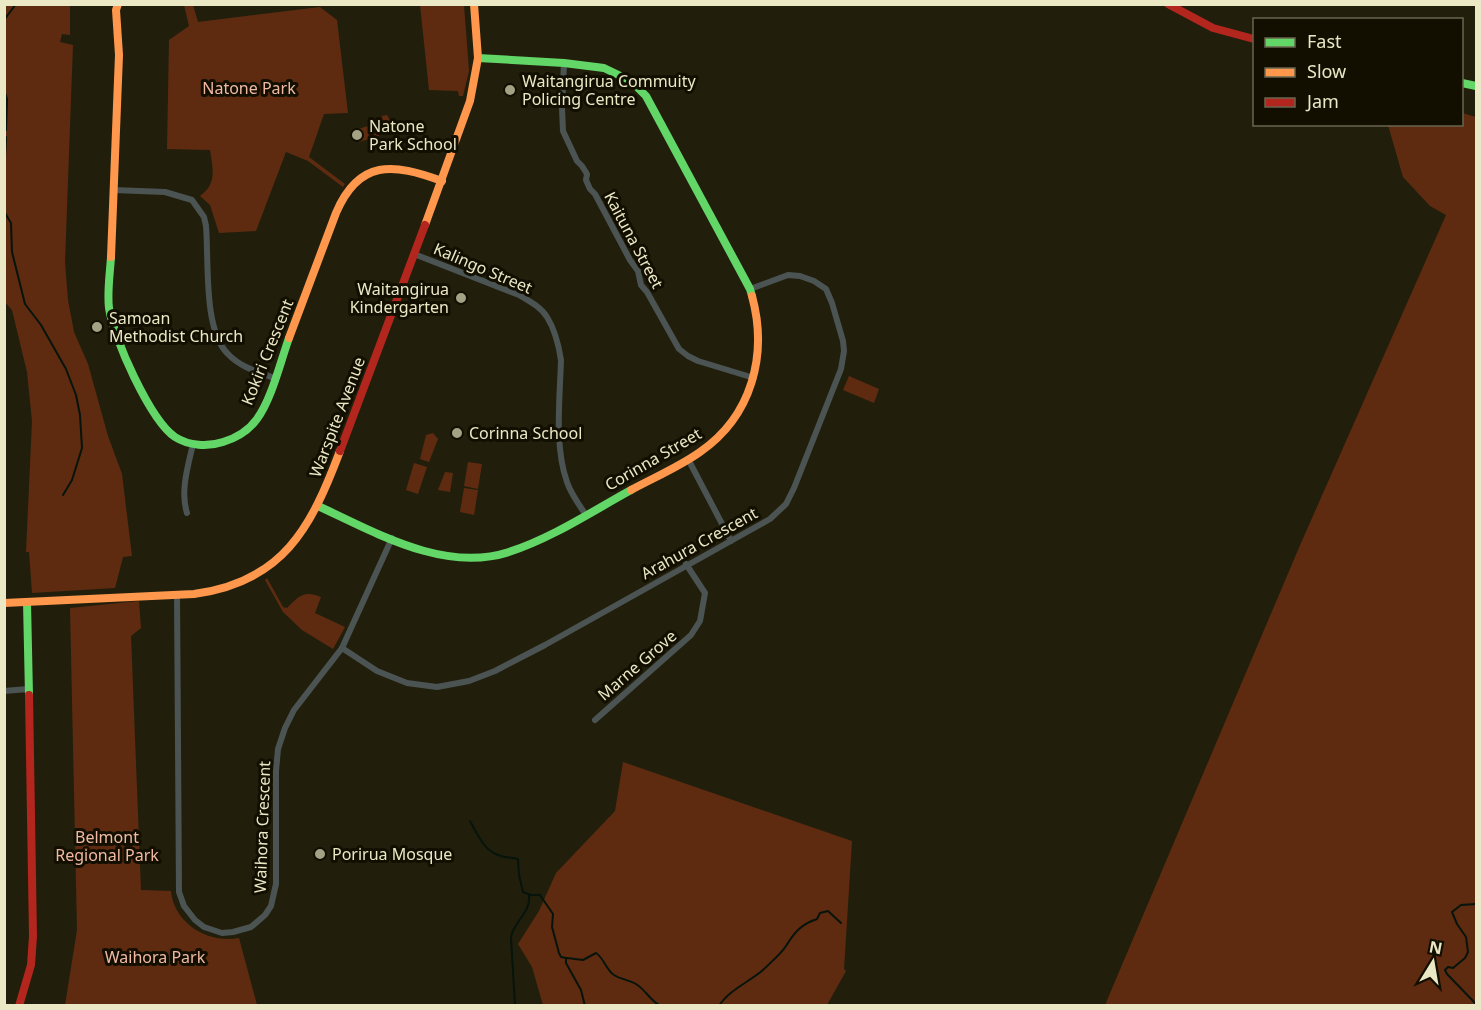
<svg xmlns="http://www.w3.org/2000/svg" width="1481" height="1010" viewBox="0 0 1481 1010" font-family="'Noto Sans',sans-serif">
	<rect width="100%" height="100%" fill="#211f0c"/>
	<g fill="#5e2b11">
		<polygon points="5,4 70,5 70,35 62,34 60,42 73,45 65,262 68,300 74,332 88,364 108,436 122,474 132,556 123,557 115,588 32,593 29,552 26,552 32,421 27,372 12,310 4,301"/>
		<path d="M184 5H193L198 22 320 7 337 20 348 113 324 114 309 157 345 184 343 187 308 161 286 152 256 231 219 233 210 205 200 196C217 184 213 169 210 150L167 149 169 40 189 26Z"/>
		<polygon points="420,5 464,5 469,71 463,96 459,96 458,91 429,90"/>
		<polygon points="1462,113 1476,117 1476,1005 1105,1005 1301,543 1446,215 1430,206 1403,177 1388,125 1462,124"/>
		<polygon points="387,115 394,127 393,133 385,134 380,122 382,116"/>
		<polygon points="375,124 379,136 359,142 355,130"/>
		<polygon points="849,376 879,389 874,403 843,390"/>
		<polygon points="433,433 438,439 429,462 420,459 426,435"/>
		<polygon points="468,462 482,464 478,489 464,486"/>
		<polygon points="414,463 427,467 418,494 406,490"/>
		<polygon points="445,472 453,473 450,492 438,490"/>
		<polygon points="464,488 478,490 474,515 460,512"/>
		<path d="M267 578 283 607 287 608C299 596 304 590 321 597L315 613 345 627 333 649 302 630 283 612 265 580Z"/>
		<path d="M139 601 141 628 131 636 141 890 171 891C174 924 209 944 239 938L257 1005H65L77 930 70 608Z"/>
		<polygon points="623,762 852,841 844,969 846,971 827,1005 543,1005 532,967 518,944 539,911 556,873 615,811"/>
	</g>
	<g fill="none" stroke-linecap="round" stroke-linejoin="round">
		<g stroke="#06140b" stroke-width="2">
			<polyline points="4,20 16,4"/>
			<polyline points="4,90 7,99 6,130"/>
			<polyline points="4,177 6,137"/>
			<polyline points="4,209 5,213 11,223 12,252 25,304 41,325 66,369 76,395 80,415 82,448 72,480 63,495"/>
			<path d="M470 821C478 835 483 849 498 855 505 858 511 857 518 859L519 875 523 892 531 895H540L553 914 552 927 559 953 561 957 566 958V963L581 990 585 1006"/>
			<polyline points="1476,904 1461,905 1452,912 1457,924 1466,937 1468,952 1465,958 1453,968 1448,967 1445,970 1447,974 1476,1004"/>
			<path d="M567 958 583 960 596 953C604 958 606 970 614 975 620 979 629 980 636 984 646 990 651 1002 661 1006"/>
			<path d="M515 1006 511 937C514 921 531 913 529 895"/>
			<path d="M719 1006C729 990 749 982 763 970 770 963 781 954 786 946 794 933 801 924 817 919L820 913 828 911 841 923"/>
		</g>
		<g stroke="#4b5453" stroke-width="6">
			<polyline points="564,63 562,108 563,131 577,161 582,166 587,174 586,180 590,189 595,194 630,260 638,271 641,285 647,292 679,349 688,356 698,361 754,378"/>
			<path d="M113 190 165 192 192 200 204 217 206 226C209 261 203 330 228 354 240 367 258 372 274 378"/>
			<path d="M414 254 519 295C529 301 541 307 547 317 554 328 559 347 561 360 560 397 554 446 567 482 571 494 579 505 586 515"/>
			<polyline points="688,459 731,541"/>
			<path d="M187 513C180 491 188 466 193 444"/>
			<polyline points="177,594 179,892 184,906 195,920 204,927 222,933 233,932 251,927 265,915 271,906 276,884 276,771 278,749 285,728 294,710 342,648 392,538"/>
			<polyline points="342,648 377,671 407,683 437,687 469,681 495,671 545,645 770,519 786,504 794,488 841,369 844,351 843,341 832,303 826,289 814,281 800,276 788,275 750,289"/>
			<polyline points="4,691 28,689"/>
			<polyline points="595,720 691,635 700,621 705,593 686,564"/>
		</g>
		<g stroke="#63d668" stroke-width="8">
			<polyline points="478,58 564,63 604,68 631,81 646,96 750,289 752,296"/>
			<polyline points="1462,83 1476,86"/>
			<path d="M111 257C110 273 107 292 109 308 113 337 150 420 175 437 189 446 208 447 223 442 236 438 249 430 257 419 272 398 280 363 289 338"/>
			<path d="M318 506C375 532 443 573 509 552 552 538 591 512 631 490"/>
			<polyline points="27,602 29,695"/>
		</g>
		<g stroke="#ff974d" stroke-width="8">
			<polyline points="425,225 470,101 478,58 474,4"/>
			<polyline points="111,257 119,55 116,10 118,4"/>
			<path d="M289 338 336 213C359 159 393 163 442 181"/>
			<path d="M631 490C653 478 679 467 700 452 752 416 768 355 752 296"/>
			<path d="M4 603 194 594C283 582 311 528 340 451"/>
		</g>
		<g stroke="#b3261e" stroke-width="8">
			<polyline points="1168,4 1213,28 1254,39"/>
			<polyline points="340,451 425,225"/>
			<polyline points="19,1006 31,965 33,936 29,695"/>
		</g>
	</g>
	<g fill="#a4a285" stroke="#120f00" stroke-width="2">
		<circle cx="510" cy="90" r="6"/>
		<circle cx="357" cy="135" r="6"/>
		<circle cx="461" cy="298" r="6"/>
		<circle cx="97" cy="327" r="6"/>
		<circle cx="457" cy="433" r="6"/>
		<circle cx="320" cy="854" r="6"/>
	</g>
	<g text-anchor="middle" stroke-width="6" stroke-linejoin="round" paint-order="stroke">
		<g font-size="16" fill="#ebe8c6" stroke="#120f00" text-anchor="start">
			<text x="522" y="87">Waitangirua Commuity<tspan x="522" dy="18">Policing Centre</tspan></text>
			<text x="369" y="132">Natone<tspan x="369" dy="18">Park School</tspan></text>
			<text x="449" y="295" text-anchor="end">Waitangirua<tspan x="449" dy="18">Kindergarten</tspan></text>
			<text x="109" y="324">Samoan<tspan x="109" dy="18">Methodist Church</tspan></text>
			<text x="469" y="439">Corinna School</text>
			<text x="332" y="860">Porirua Mosque</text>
		</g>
		<g font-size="16" fill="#f1b9a3" stroke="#120f00">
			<text x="249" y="94">Natone Park</text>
			<text x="107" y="843">Belmont<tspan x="107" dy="18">Regional Park</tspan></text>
			<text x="155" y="963">Waihora Park</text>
		</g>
		<g font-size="16" fill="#ebe8c6" stroke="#120f00">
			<text transform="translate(634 240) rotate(62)" y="6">Kaituna Street</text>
			<text transform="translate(483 268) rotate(23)" y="6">Kalingo Street</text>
			<text transform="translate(267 352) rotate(-68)" y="6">Kokiri Crescent</text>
			<text transform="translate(337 417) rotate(-69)" y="6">Warspite Avenue</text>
			<text transform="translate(653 459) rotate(-30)" y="6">Corinna Street</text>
			<text transform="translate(699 543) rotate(-29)" y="6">Arahura Crescent</text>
			<text transform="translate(637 665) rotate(-41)" y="6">Marne Grove</text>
			<text transform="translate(262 827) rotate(-88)" y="6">Waihora Crescent</text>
		</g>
	</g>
	<rect width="1481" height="1010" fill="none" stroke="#ebe8c6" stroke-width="12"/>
	<rect x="1253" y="18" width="210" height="108" fill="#120f00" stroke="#69664f" stroke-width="1.5"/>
	<rect x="1265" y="38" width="30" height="9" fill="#63d668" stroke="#69664f" stroke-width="1.5"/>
	<text x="1307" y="48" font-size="18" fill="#ebe8c6">Fast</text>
	<rect x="1265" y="68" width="30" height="9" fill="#ff974d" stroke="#69664f" stroke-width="1.5"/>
	<text x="1307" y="78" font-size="18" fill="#ebe8c6">Slow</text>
	<rect x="1265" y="98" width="30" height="9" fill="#b3261e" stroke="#69664f" stroke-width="1.5"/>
	<text x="1307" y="108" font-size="18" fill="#ebe8c6">Jam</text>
	<g transform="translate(1433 962) rotate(11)" stroke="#120f00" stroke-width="4.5" paint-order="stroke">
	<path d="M0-4.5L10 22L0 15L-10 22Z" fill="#ebe8c6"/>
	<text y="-9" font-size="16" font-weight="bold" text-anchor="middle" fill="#ebe8c6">N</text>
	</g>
</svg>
